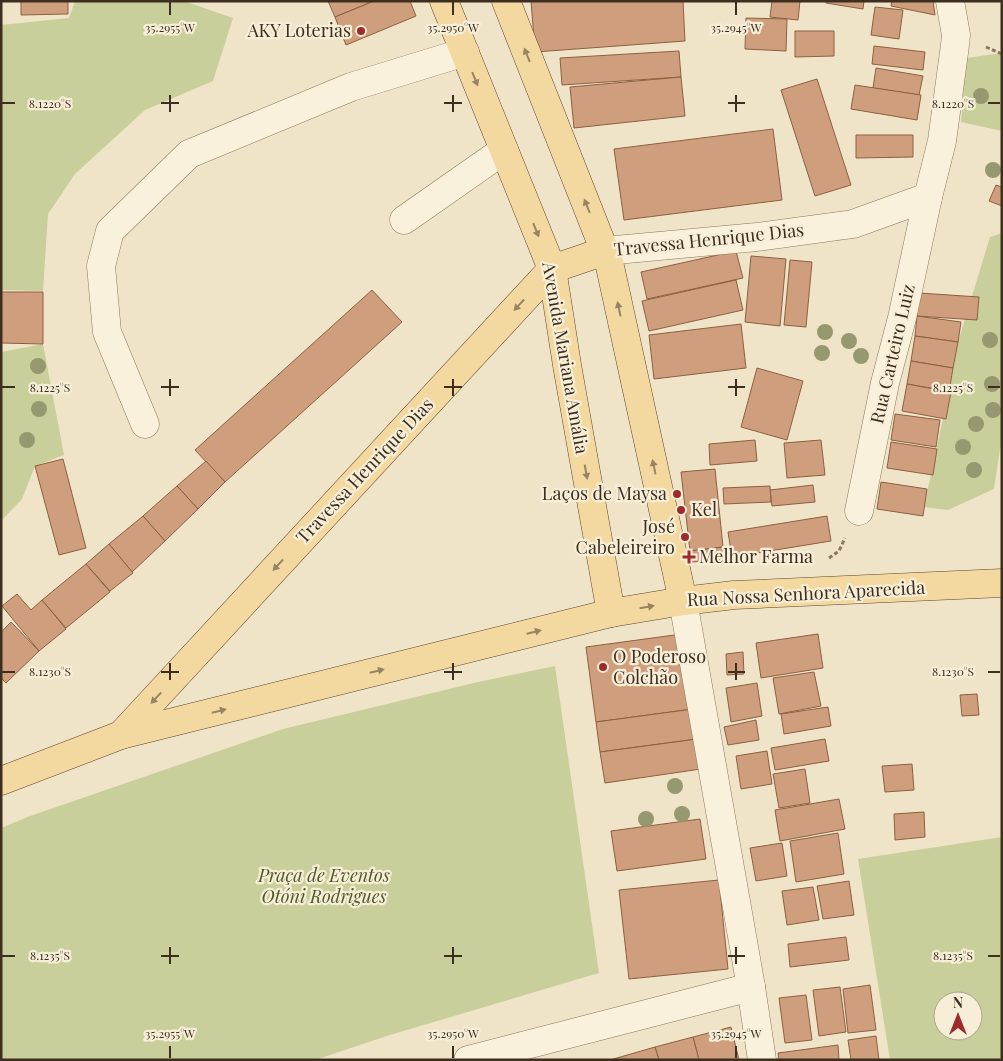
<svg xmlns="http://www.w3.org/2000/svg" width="1003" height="1061" viewBox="0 0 1003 1061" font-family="'Playfair Display',serif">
	<rect width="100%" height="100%" fill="#f0e4c8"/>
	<g fill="#c9cf9b" fill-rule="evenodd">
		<polygon points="75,1 184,1 233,18 213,81 145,110 75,174 48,214 43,291 1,290 1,25 69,18"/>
		<polygon points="1002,53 1002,131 961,122 966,58"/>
		<polygon points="1002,233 1002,444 1000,449 994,489 948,510 924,507 950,386 958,342 990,237"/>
		<polygon points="43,344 64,455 35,466 22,499 1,521 1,352"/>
		<polygon points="555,666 599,973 390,1035 315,1060 1,1060 1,828 30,816 283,729 478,682"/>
		<path d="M1002 837V1060H890L858 859ZM943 1001H973V1031H943Z"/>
	</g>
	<g fill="#cf9f7d" stroke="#8d5f41">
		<polygon points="21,1 68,1 68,14 21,15"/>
		<polygon points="328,1 374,1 335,17"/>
		<polygon points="374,1 410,1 416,16 346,45 335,17"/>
		<polygon points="531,1 683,1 685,41 535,52"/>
		<polygon points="772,1 800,1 798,20 770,17"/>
		<polygon points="826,1 864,1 863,9 826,3"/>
		<polygon points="892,1 933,1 935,15 891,6"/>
		<polygon points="875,7 903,10 899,39 871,35"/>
		<polygon points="746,18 787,19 786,51 745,49"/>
		<polygon points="795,31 834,31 834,56 795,57"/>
		<polygon points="874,46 925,52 923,70 872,64"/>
		<polygon points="679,51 681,77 562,85 560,58"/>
		<polygon points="876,68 923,76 919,95 873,88"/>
		<polygon points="681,77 685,116 574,128 570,87"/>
		<polygon points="817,79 851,185 815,196 781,90"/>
		<polygon points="855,85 921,95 917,120 851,109"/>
		<polygon points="773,129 782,200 624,220 614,149"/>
		<polygon points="856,135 913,135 913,157 856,158"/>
		<polygon points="996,185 1002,187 1002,206 989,201"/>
		<polygon points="736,251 743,278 647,299 641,272"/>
		<polygon points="751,256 786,259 780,326 745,322"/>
		<polygon points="790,260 812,262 806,327 784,325"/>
		<polygon points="736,280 743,310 649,331 642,301"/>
		<polygon points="372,290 402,322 225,482 195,450"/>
		<polygon points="1,292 43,292 43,344 1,343"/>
		<polygon points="919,293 979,297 977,320 917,316"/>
		<polygon points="917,316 961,322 958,342 915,336"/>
		<polygon points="741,324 746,368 654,379 649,335"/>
		<polygon points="915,336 958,342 953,368 911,361"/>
		<polygon points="911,361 953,368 950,386 947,391 907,384"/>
		<polygon points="757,368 803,381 787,440 741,427"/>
		<polygon points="907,384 951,392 946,419 902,411"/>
		<polygon points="895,414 940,420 936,447 891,440"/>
		<polygon points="755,440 757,461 710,465 709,444"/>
		<polygon points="821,440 825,475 787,478 784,443"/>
		<polygon points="891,442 937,449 933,475 887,468"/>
		<polygon points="63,459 86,548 59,555 35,466"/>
		<polygon points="206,461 225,482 198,509 177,486"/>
		<polygon points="715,469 723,547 690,551 681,472"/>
		<polygon points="881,482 927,489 923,516 877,509"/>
		<polygon points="813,485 815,502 772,506 770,490"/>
		<polygon points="177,486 198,509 165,541 143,516"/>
		<polygon points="770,486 771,502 724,504 723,488"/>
		<polygon points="143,516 165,541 132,572 109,544"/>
		<polygon points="827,516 831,541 732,557 728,532"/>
		<polygon points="109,544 133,573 110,591 86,564"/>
		<polygon points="723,547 725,559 692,562 690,551"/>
		<polygon points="86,564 110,592 66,628 42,600"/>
		<polygon points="17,594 31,610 42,600 66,629 39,651 2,606"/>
		<polygon points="11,622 39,651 6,683 1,678 1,632"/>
		<polygon points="682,634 693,709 596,722 586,647"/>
		<polygon points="818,634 823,668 761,678 756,643"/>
		<polygon points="743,652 744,674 727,675 726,654"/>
		<polygon points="814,672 821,706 779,714 773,678"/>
		<polygon points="757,683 762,716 731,722 726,688"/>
		<polygon points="977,694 979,715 962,716 960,695"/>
		<polygon points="828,707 831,726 784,734 781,714"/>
		<polygon points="693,709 697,739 600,752 596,722"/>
		<polygon points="756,720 759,740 728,745 724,727"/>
		<polygon points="697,739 701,769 605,783 600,752"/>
		<polygon points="825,739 829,761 775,770 771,748"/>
		<polygon points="767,751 772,784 741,789 736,756"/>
		<polygon points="912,764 914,790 885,792 882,766"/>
		<polygon points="805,769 810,803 779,808 773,774"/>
		<polygon points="839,799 845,829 780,841 775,810"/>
		<polygon points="924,812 925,837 895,840 894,814"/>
		<polygon points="700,819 706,859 617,871 611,831"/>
		<polygon points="838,833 844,874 796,882 790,841"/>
		<polygon points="782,843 787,876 756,881 750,848"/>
		<polygon points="719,880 728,969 629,979 619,890"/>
		<polygon points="849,881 854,915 823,919 817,886"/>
		<polygon points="813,887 819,920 787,925 782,891"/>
		<polygon points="846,937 849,960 790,967 788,944"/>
		<polygon points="870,985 876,1030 848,1033 843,989"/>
		<polygon points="840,987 846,1032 819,1036 813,990"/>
		<polygon points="806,995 812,1040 785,1043 779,998"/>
		<polygon points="731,1027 739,1060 699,1060 693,1037"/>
		<polygon points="876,1036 879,1060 851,1060 848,1040"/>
		<polygon points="693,1037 699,1060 659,1060 655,1047"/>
		<polygon points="838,1045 839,1060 779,1060 778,1053"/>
		<polygon points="655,1047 659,1060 610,1060"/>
	</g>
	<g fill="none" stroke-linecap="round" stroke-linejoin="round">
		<defs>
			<g id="minor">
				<polyline points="404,220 504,150"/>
				<polyline points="605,251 757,237 853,224 928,197"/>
				<polyline points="145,424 107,332 101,266 110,231 189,154 351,87 465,52"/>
				<polyline points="859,511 885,383 902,318 928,197 942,141 955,45 956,35 950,1"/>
				<polyline points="683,601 751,987 762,1060"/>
				<polyline points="468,1060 751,987"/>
			</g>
			<g id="major">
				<polyline points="444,1 552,269 567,365 611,613"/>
				<polyline points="506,1 609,262 683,601"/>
				<polyline points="121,735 552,269 605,251"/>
				<polyline points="1,781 121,735 611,613 683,601 734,595 1002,583"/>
			</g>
		</defs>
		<use href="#minor" stroke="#8d765c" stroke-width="29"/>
		<use href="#major" stroke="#5b4430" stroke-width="29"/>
		<g stroke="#8d765c" stroke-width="3" stroke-dasharray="4 2.5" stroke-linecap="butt">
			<polyline points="986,47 1002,54"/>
			<polyline points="829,558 839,551 845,538"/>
		</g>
		<use href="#minor" stroke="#faf1dc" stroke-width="28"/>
		<use href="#major" stroke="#f3d9a0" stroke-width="28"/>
	</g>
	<g fill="#96986f">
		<circle cx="981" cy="96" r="8"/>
		<circle cx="993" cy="170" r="8"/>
		<circle cx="825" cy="332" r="8"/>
		<circle cx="990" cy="340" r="8"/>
		<circle cx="849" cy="341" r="8"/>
		<circle cx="822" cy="353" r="8"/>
		<circle cx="861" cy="356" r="8"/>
		<circle cx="38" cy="366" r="8"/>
		<circle cx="992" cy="384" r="8"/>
		<circle cx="39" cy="409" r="8"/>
		<circle cx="993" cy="410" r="8"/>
		<circle cx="976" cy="424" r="8"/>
		<circle cx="27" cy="440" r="8"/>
		<circle cx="963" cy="447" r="8"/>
		<circle cx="974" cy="470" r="8"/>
		<circle cx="675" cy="786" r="8"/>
		<circle cx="682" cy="814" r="8"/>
		<circle cx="646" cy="819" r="8"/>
	</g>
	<defs><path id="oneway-solid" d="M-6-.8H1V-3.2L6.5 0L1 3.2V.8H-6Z" transform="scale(1.25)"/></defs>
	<g fill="#988460">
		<use href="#oneway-solid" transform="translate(527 55) rotate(-112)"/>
		<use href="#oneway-solid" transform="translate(475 79) rotate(68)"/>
		<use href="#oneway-solid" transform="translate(587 206) rotate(-112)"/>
		<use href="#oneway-solid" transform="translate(536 230) rotate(68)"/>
		<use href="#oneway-solid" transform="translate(519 305) rotate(133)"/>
		<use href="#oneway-solid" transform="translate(619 309) rotate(-102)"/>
		<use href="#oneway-solid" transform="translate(654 467) rotate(-102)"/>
		<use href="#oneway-solid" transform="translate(586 472) rotate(80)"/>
		<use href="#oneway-solid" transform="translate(278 565) rotate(133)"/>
		<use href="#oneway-solid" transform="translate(647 607) rotate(-10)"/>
		<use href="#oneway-solid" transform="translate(534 632) rotate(-14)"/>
		<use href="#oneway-solid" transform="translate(377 671) rotate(-14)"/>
		<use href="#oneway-solid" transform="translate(156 698) rotate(133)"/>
		<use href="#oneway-solid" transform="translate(219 711) rotate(-14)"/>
	</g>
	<path fill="none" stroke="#3d2e20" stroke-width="2" d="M170 2V15M453 2V15M736 2V15M170 95V112M453 95V112M736 95V112M2 103H15M161 103H179M444 103H462M728 103H745M988 103H1000M170 379V396M453 379V396M736 379V396M2 387H15M161 387H179M444 387H462M728 387H745M988 387H1000M170 663V680M453 663V680M736 663V680M2 672H15M161 672H179M444 672H462M728 672H745M988 672H1000M170 947V964M453 947V964M736 947V964M2 956H15M161 956H179M444 956H462M728 956H745M988 956H1000M170 1046V1058M453 1046V1058M736 1046V1058"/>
	<g fill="#9e2a2b" stroke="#f7eed8" stroke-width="2">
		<circle cx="361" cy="31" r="5"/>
		<circle cx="677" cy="494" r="5"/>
		<circle cx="681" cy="510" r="5"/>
		<circle cx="685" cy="537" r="5"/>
		<path d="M686.5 549.5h5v5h5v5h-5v5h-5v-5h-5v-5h5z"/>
		<circle cx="603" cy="667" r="5"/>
	</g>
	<g text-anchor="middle" stroke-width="4.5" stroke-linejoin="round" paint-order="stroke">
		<g font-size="18" fill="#3d2e20" stroke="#f7eed8" text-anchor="end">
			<text x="351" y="37">AKY Loterias</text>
			<text x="667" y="500">Laços de Maysa</text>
			<text x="691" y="516" text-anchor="start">Kel</text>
			<text x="675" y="533">José<tspan x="675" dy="21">Cabeleireiro</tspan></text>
			<text x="699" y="563" text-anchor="start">Melhor Farma</text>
			<text x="613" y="663" text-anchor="start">O Poderoso<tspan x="613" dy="21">Colchão</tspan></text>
		</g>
		<g font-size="18" fill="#3d2e20" stroke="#f7eed8">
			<text transform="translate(709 240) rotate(-6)" y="6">Travessa Henrique Dias</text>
			<text transform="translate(893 354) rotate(-77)" y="6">Rua Carteiro Luiz</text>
			<text transform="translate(565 358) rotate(80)" y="6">Avenida Mariana Amália</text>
			<text transform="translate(365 471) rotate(-47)" y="6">Travessa Henrique Dias</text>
			<text transform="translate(806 594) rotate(-3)" y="6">Rua Nossa Senhora Aparecida</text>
		</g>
		<g font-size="18" font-style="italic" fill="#4d5a26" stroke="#f7eed8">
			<text x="324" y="882">Praça de Eventos<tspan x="324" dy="21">Otóni Rodrigues</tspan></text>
		</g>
	</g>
	<g font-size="12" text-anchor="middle" fill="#3d2e20" stroke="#f7eed8" stroke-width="4.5" stroke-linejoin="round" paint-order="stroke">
		<text x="170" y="32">35.2955°W</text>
		<text x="453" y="32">35.2950°W</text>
		<text x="736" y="32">35.2945°W</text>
		<text x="50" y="108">8.1220°S</text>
		<text x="953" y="108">8.1220°S</text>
		<text x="50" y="392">8.1225°S</text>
		<text x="953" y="392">8.1225°S</text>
		<text x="50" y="676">8.1230°S</text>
		<text x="953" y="676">8.1230°S</text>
		<text x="50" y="960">8.1235°S</text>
		<text x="953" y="960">8.1235°S</text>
		<text x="170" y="1038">35.2955°W</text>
		<text x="453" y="1038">35.2950°W</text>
		<text x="736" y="1038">35.2945°W</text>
	</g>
	<rect width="1003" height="1061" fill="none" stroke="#3d2e20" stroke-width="5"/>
	<g transform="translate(958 1016)"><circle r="24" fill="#f7eed8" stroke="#ada18e"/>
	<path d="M0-4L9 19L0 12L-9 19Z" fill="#9e2a2b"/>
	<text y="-8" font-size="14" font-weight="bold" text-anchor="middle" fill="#3d2e20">N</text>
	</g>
</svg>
